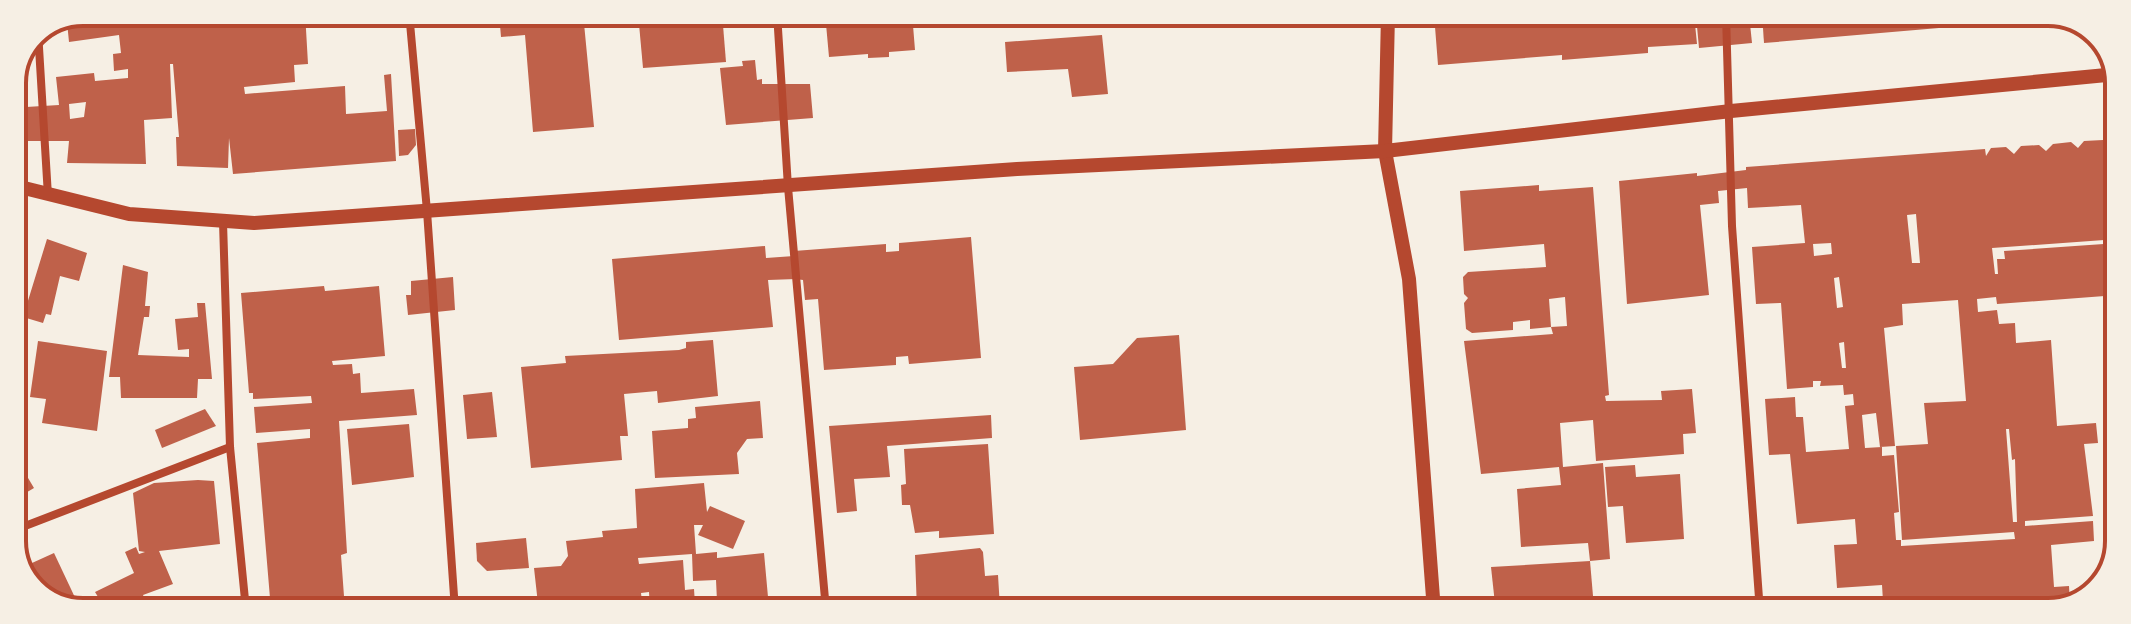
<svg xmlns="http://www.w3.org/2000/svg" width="2131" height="624" viewBox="0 0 2131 624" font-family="Bitter,serif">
	<rect width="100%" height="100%" fill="#f6efe4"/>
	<g fill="#bf614a" fill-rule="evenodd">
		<path d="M179 12H209L210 22 219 21 218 12H305L308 64 294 65 295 82 244 87 245 94 345 86 346 114 387 111 384 75 391 74 396 161 233 174 229 138 228 168 177 166 176 137H179L173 64H170L172 118 144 120 146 164 67 163 69 141H28L12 136V83L21 60 26 107 59 105 56 77 94 73 95 81 128 78V69L114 71 113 54 121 53 119 35 69 42 67 22 117 17 118 22ZM86 102 84 117 70 119 69 104Z"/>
		<polygon points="426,12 448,12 448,15 435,16 436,28 428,28"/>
		<polygon points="499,13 583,13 594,127 533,132 525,35 501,37"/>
		<polygon points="638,13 722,13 726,62 643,68"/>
		<polygon points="825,13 912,13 915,50 889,52 889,57 868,58 868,54 829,57"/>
		<polygon points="985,13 1049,13 1049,18 985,22"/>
		<polygon points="1053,13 1077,13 1077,17 1053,18"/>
		<polygon points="1434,14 1694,14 1697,44 1648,47 1648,53 1562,60 1562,55 1438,65"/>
		<polygon points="1749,14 1752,43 1699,48 1696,16"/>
		<polygon points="1762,14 1973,14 1974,25 1764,43"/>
		<polygon points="1102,35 1108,94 1072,97 1068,69 1007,72 1005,42"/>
		<polygon points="755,60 757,80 762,79 762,84 810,84 813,118 726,125 720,68 743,66 742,61"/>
		<polygon points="415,129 416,145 408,155 399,156 398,130"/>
		<path d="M2119 138 2118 239 1992 248 1995 274H1998L1997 259H2005L2004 251 2118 243V295L1997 304 1996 297 1977 299 1978 312 1997 310 1999 324 2015 323 2016 343 2051 340 2057 426 2096 423 2098 443 2084 444 2093 516 2025 521V526L2093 521 2094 541 2051 545 2054 587 2069 586 2070 604 2048 612H1959L1958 599 1883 601 1882 585 1837 588 1834 545 1857 544 1855 519 1797 524 1790 454 1769 455 1765 399 1795 397 1796 417H1803L1806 452 1849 449 1845 406 1854 405 1853 394 1844 395 1843 385 1820 386 1821 381H1813V387L1787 389 1781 303 1756 304 1752 247 1805 243 1801 205 1748 208 1747 188 1718 191 1719 203 1700 205 1709 295 1627 304 1619 181 1697 173V176L1746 170V167L1985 149 1986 156 1991 148 2006 147 2014 154 2021 146 2039 145 2046 151 2053 144 2071 142 2078 148 2084 141 2103 140 2110 146ZM1916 214 1920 263H1912L1907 215ZM1831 243 1832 254 1814 256 1813 244ZM1839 277 1843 307 1837 308 1834 278ZM1958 300 1966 401 1924 403 1928 444 1896 446 1902 540 2014 532 2015 539 1901 546V540H1896L1894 513 1899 512 1894 455 1882 456V447L1865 448 1862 415 1876 413 1880 447 1895 446 1884 328 1903 325 1902 304ZM1844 342 1846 368H1842L1839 343ZM2006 429H2009L2012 460 2015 459 2017 522H2013Z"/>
		<polygon points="1539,185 1539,191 1593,187 1609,395 1605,396 1606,401 1662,400 1661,391 1692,389 1696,433 1683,434 1684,454 1596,461 1593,420 1560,423 1563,467 1603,463 1610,559 1590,561 1588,543 1521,547 1517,489 1561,485 1559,467 1481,474 1464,341 1553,334 1551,327 1567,326 1565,297 1549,299 1551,327 1530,329 1530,320 1513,322 1513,330 1472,333 1466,329 1464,303 1468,298 1464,294 1463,277 1468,272 1546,267 1544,244 1464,251 1460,191"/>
		<polygon points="971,237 981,358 909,364 908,356 896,357 896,365 824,370 818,299 805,300 803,280 796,279 768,280 773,327 619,340 612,259 765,246 766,258 794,256 794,251 886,244 886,252 899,251 899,243"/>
		<polygon points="47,239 87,253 79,281 60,276 51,315 46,314 43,323 23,317"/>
		<polygon points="123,265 148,272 145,306 150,306 149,317 144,317 138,355 189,357 189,349 178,350 175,319 198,317 197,303 205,303 212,379 198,379 197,398 121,398 120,377 109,377"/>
		<polygon points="453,277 455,310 408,315 406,295 411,295 411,281"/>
		<polygon points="324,286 325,291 379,286 385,356 332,361 333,365 352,364 353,374 360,373 361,393 414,389 417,415 339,421 347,553 341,555 345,610 271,610 257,443 310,438 310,429 256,433 254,407 312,403 311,396 253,399 253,393 249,393 241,293"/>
		<polygon points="1179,335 1186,430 1080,440 1074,367 1113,364 1137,338"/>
		<polygon points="713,340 718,396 658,403 657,391 624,394 628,436 620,436 622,460 531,468 521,367 566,363 565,356 679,350 686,348 686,342"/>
		<polygon points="38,341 107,351 97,431 42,423 46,399 30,397"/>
		<polygon points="492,392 497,437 467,439 463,395"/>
		<polygon points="760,401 763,438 747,439 737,453 739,474 655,478 652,431 688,428 688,419 696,418 695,407"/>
		<polygon points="205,409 216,426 162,448 155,430"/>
		<polygon points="991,415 992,438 887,446 890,477 854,479 857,511 837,513 829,426"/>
		<polygon points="409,424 414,477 352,485 347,429"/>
		<polygon points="988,444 994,534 939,538 939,531 915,533 910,505 902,505 901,485 906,484 904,449"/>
		<polygon points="12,451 34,488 12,501"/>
		<polygon points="1635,465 1636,477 1680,474 1684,539 1626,543 1623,506 1608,507 1605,467"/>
		<polygon points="198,480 214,481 220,544 159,551 173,584 143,595 147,604 135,610 106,610 95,592 134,573 125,552 136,547 139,554 145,552 139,551 133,493 154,483"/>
		<polygon points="704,483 707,512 710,506 745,521 733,549 698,535 703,525 694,525 696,554 717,552 717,558 764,553 768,597 717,601 716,580 693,581 692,554 638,558 639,564 683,560 685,590 694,589 695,604 683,606 683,610 650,610 649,592 641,593 643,610 596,610 583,600 538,604 534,568 561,566 568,556 566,541 603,537 602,531 637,528 635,489"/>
		<polygon points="526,538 529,568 487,571 477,561 476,543"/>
		<polygon points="980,548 983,552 985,576 998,575 1000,608 917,611 915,555"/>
		<polygon points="54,553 79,606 72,609 64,609 29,587 21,568"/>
		<polygon points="1590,561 1593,596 1495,604 1491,567"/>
		<polygon points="1161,596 1168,611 1116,611 1115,606 1124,605 1124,600"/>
	</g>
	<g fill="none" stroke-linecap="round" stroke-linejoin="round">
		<g stroke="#b5482f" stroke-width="8">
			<polyline points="409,12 427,211 455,610"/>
			<polyline points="777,13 788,187 826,610"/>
			<polyline points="1726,14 1732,226 1760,612"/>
			<polyline points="38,31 48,196"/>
			<polyline points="223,222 230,447 246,610"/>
			<polyline points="25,526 230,447"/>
		</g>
		<g stroke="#b5482f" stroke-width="14">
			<polyline points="1388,14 1385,151 1409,279 1434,611"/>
			<polyline points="12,185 129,214 254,223 1017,169 1385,151 1731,111 2117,74"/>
		</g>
	</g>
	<path d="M0 0H2131V624H0ZM83 26H2048A57 57 0 0 1 2105 83V541A57 57 0 0 1 2048 598H83A57 57 0 0 1 26 541V83A57 57 0 0 1 83 26Z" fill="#f6efe4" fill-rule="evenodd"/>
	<path fill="none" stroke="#b5482f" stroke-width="4" d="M83 26H2048A57 57 0 0 1 2105 83V541A57 57 0 0 1 2048 598H83A57 57 0 0 1 26 541V83A57 57 0 0 1 83 26Z"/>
</svg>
